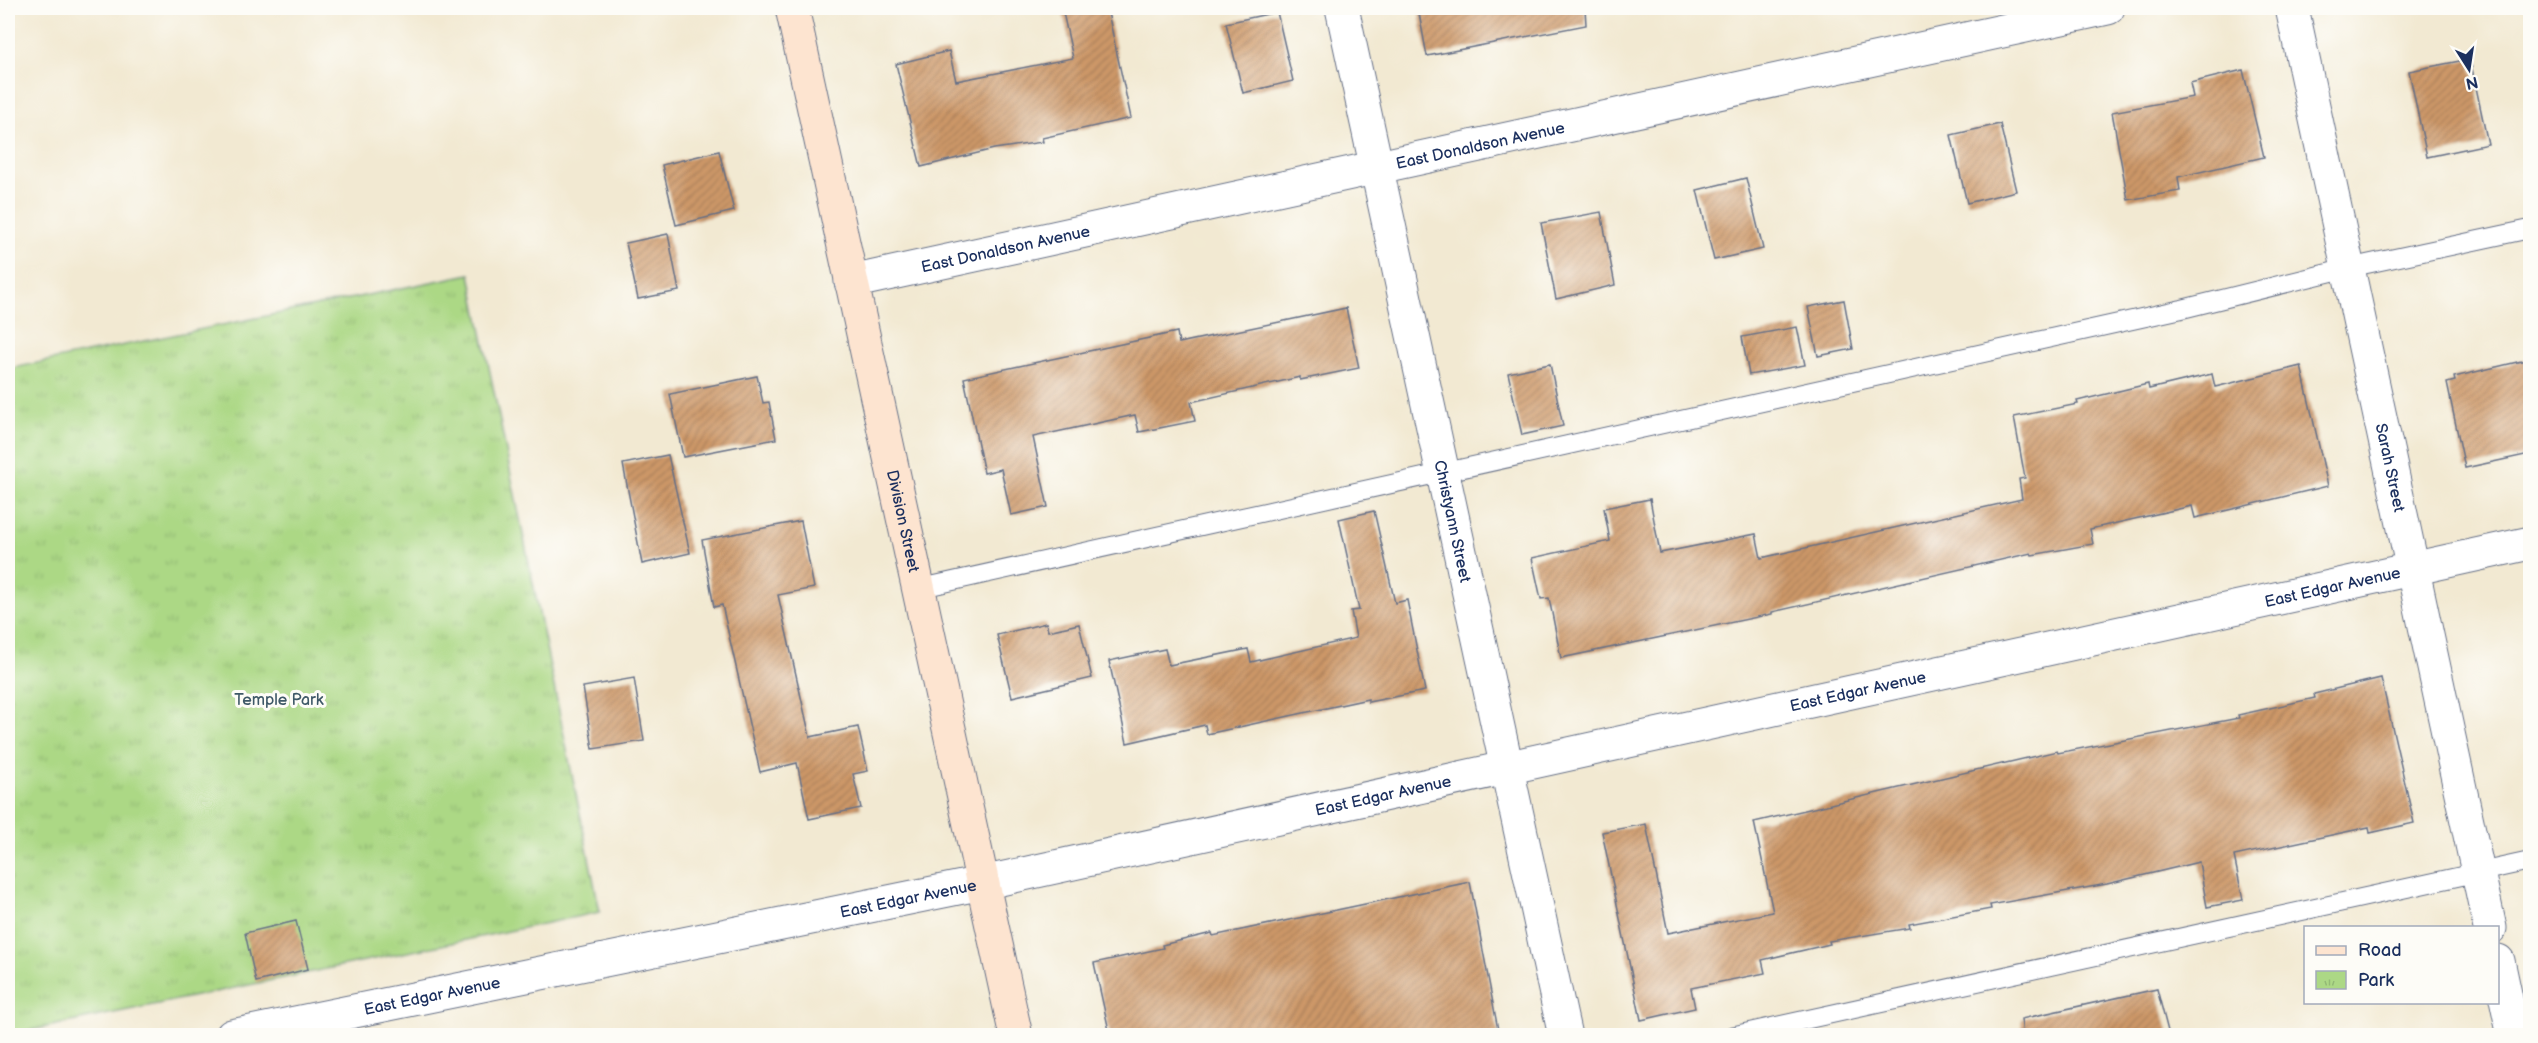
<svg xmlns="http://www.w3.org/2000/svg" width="2538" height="1043" viewBox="0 0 2538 1043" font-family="'Balsamiq Sans',sans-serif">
	<defs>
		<pattern id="park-tufts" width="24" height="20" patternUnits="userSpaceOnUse" patternTransform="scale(1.5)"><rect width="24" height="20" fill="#acd885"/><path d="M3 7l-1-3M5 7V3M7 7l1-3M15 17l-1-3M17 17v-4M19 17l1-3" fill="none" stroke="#93ba75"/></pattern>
		<pattern id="building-hatch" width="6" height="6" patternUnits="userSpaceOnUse" patternTransform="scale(1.5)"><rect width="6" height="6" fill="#cd9868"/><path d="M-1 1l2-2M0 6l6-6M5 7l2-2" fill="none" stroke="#a67c59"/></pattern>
	</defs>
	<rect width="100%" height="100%" fill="#fdfcf7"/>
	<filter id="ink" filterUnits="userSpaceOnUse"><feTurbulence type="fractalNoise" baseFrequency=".0167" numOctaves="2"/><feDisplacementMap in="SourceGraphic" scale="12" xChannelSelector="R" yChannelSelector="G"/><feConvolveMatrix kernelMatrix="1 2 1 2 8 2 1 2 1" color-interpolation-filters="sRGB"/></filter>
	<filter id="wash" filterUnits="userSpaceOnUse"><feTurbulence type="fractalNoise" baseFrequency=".008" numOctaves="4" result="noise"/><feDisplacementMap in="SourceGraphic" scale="24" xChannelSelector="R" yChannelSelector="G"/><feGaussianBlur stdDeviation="1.35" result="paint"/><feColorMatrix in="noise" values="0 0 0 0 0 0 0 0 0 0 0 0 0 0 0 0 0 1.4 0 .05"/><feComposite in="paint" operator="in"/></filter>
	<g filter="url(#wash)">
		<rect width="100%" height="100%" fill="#f2e9d2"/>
		<polygon fill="url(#park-tufts)" stroke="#648472" stroke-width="1.5" points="470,274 600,912 8,1035 8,369"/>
		<g id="blocks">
			<g fill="url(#building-hatch)">
				<polygon points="1062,8 1107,8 1131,118 1042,138 1043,142 994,149 921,167 896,64 949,51 956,81 1073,58"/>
				<polygon points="1418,8 1585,8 1586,25 1427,56"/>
				<polygon points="1277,12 1293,81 1243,93 1226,23"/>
				<polygon points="2470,59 2488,144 2427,157 2409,71"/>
				<polygon points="2243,70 2264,157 2178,177 2180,191 2128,200 2112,112 2193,97 2190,83"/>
				<polygon points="2000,124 2016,191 1967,203 1951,135"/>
				<polygon points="719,151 734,211 676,225 662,165"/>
				<polygon points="1746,178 1763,249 1714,260 1697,190"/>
				<polygon points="1601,212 1615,285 1556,299 1541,223"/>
				<polygon points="668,234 679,291 638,299 626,243"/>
				<polygon points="1844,300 1853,349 1818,356 1808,307"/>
				<polygon points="1346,308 1359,368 1300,380 1300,377 1191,402 1195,421 1139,432 1135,415 1033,437 1048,507 1011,515 1001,469 984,473 964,378 1177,332 1179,343"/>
				<polygon points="1797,327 1805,365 1749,375 1742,337"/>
				<polygon points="2530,359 2530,454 2465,468 2447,383 2455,381 2454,377"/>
				<polygon points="1550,364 1563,426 1522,435 1508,373"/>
				<polygon points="2301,366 2328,486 2195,518 2192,506 2090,529 2093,544 2032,555 2031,553 1772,612 1772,614 1561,658 1549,598 1541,599 1532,558 1610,541 1604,508 1650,499 1660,553 1756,534 1761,558 2022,499 2019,479 2025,478 2014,417 2078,404 2077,401 2148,384 2149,389 2212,374 2215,387"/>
				<polygon points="757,376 763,403 769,402 776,439 683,457 670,394"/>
				<polygon points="668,455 690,553 642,564 623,464"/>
				<polygon points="1374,511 1395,603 1407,600 1425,691 1368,702 1368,699 1207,734 1205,725 1127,743 1109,661 1165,649 1169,665 1248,649 1251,662 1356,638 1351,611 1359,610 1339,519"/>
				<polygon points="801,521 814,588 778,595 810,737 858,727 868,771 853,774 861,808 809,819 797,763 760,772 722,605 714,607 702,540"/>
				<polygon points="1046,623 1048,631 1079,624 1092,678 1012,697 997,635"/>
				<polygon points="634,678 644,741 593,749 583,687"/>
				<polygon points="2381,678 2414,823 2370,833 2369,827 2234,856 2243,900 2207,907 2199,862 2107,884 1990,905 1991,909 1909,924 1910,928 1829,941 1830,944 1762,960 1765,973 1691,988 1695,1008 1641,1020 1602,832 1646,824 1668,933 1773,912 1754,822 2057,751 2058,753 2239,718 2238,715 2315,698 2314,694"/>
				<polygon points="1470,882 1499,1035 1110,1035 1094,963 1163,948 1162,945 1212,933 1213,936"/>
				<polygon points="296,921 308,969 256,982 245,933"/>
				<polygon points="2157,989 2169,1035 2023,1035 2021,1019"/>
			</g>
		</g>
	</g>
	<g filter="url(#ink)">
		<use href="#blocks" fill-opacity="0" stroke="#667087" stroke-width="1.5"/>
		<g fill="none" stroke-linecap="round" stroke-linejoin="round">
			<defs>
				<g id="lane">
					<polyline points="917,589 2182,309 2348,268 2530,229"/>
					<polyline points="1731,1036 2530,861"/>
				</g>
				<g id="street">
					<path id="s1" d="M1342 8 1565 1036"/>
					<path id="s2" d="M2292 8 2490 928"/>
					<path id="s3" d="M851 282 2108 8"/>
					<polyline points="2498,961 2514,1036"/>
					<path id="s4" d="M232 1036 982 883 2530 543"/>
				</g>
				<g id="secondary">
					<path id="s5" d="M792 8 1016 1036"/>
				</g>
			</defs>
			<use href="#lane" stroke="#667087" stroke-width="20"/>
			<use href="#street" stroke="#667087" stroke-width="35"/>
			<use href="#secondary" stroke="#667087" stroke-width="35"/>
			<use href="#lane" stroke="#fff" stroke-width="18"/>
			<use href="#street" stroke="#fff" stroke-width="33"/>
			<use href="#secondary" stroke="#fde4d0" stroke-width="33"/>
		</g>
	</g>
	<g text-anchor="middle" stroke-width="6" stroke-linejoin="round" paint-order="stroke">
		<g font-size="16" fill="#1b2f5e" stroke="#fdfcf7">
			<text dy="6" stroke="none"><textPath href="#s3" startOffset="644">East Donaldson Avenue</textPath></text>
			<text dy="6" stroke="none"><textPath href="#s3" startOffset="158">East Donaldson Avenue</textPath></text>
			<text dy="6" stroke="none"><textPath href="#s2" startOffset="470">Sarah Street</textPath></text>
			<text dy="6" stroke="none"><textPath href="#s5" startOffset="525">Division Street</textPath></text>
			<text dy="6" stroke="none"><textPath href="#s1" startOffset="525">Christyann Street</textPath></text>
			<text dy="6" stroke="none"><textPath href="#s4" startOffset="2148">East Edgar Avenue</textPath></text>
			<text dy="6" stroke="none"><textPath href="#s4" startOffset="1662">East Edgar Avenue</textPath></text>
			<text dy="6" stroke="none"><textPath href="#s4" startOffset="1176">East Edgar Avenue</textPath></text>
			<text dy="6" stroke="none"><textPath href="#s4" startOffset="690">East Edgar Avenue</textPath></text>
			<text dy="6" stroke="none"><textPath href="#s4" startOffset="204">East Edgar Avenue</textPath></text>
		</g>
		<g font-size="16" fill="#3f5968" stroke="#fdfcf7">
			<text x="279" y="705">Temple Park</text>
		</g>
	</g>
	<rect width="2538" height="1043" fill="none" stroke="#fdfcf7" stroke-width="30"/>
	<rect x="2304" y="926" width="195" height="78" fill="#fdfcf7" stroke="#a3aaba" stroke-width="1.5"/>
	<rect x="2316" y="946" width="30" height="9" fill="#fde4d0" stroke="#a3aaba" stroke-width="1.5"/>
	<text x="2358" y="956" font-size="18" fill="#1b2f5e">Road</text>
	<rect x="2316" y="971" width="30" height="18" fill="url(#park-tufts)" stroke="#a3aaba" stroke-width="1.5"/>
	<text x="2358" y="986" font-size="18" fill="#1b2f5e">Park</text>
	<g transform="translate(2469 69) rotate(168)" stroke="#fdfcf7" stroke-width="4.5" paint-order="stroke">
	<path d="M0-4.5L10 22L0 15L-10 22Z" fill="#1b2f5e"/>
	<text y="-9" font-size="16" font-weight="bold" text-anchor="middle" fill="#1b2f5e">N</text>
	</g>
</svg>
